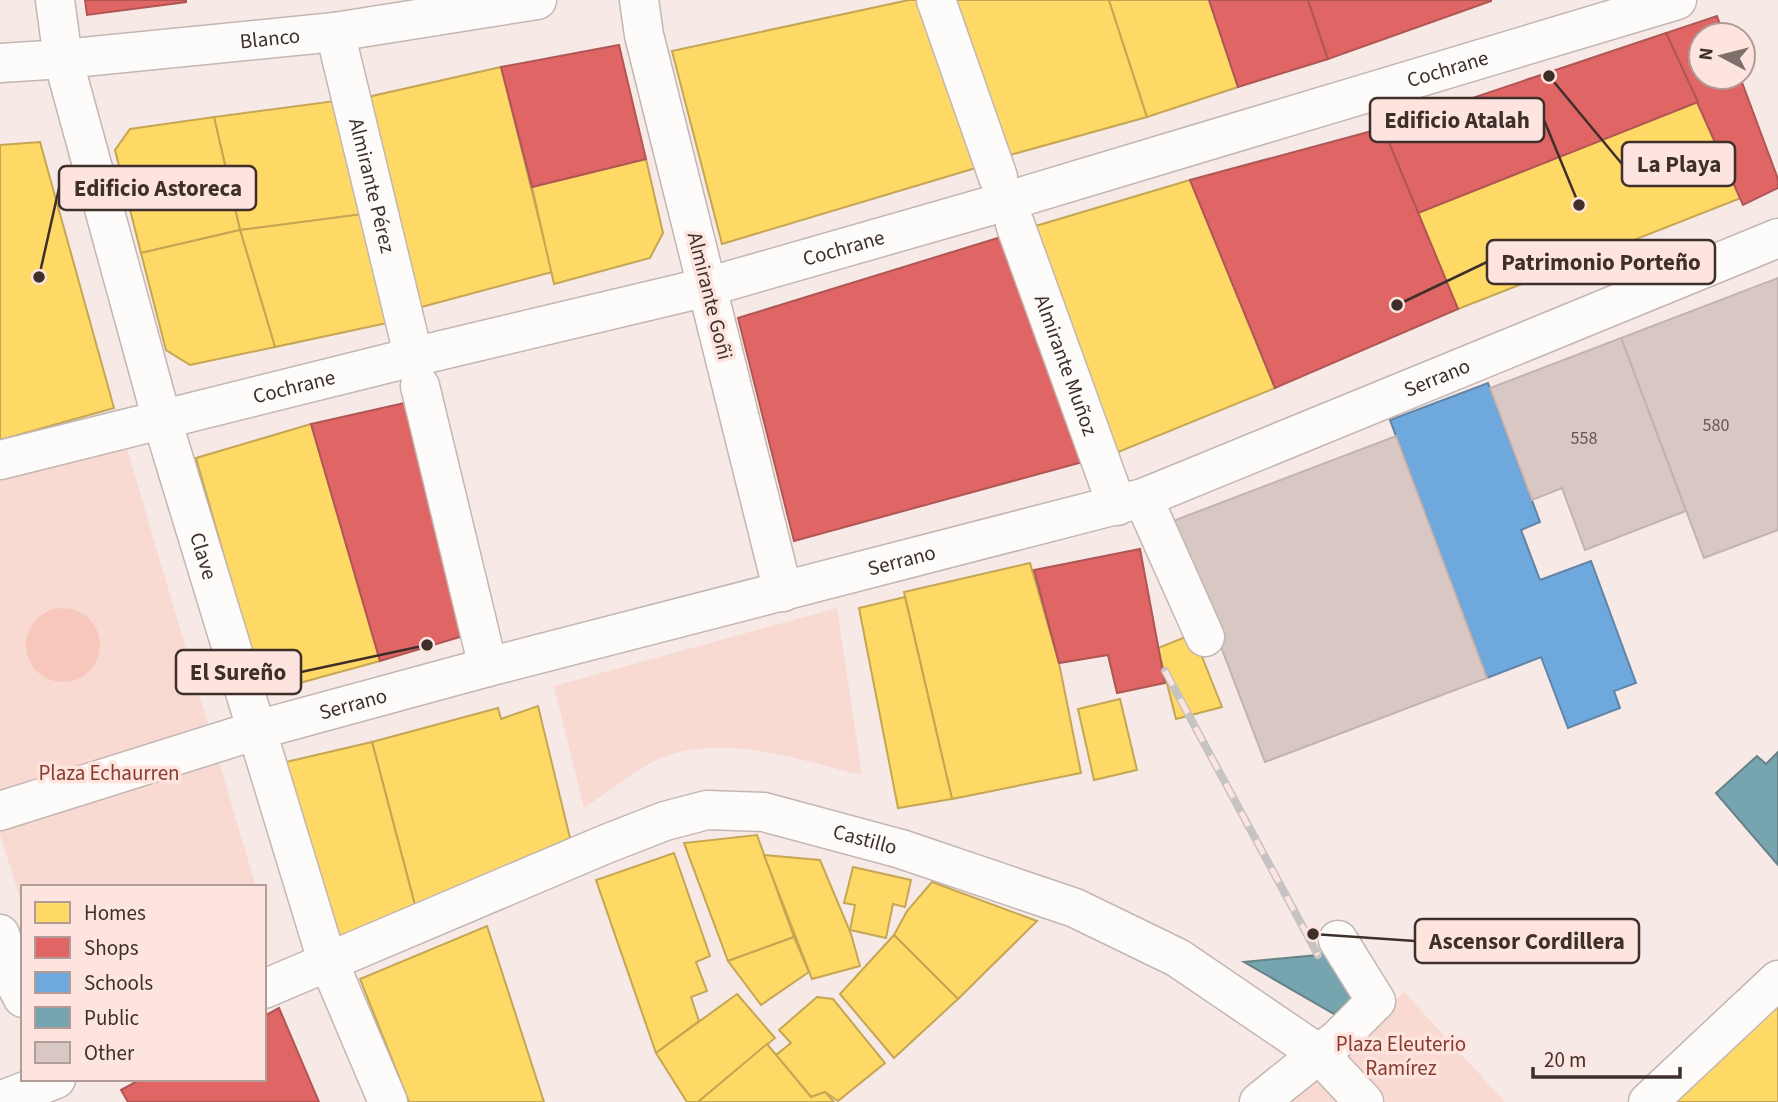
<svg xmlns="http://www.w3.org/2000/svg" width="1778" height="1102" viewBox="0 0 1778 1102" font-family="'Source Sans 3',sans-serif">
	<rect width="100%" height="100%" fill="#f6e9e6"/>
	<g fill="#f8dad3">
		<polygon points="126,445 256,887 23,887 23,907 0,835 0,481"/>
		<path d="M837 608 862 775C797 760 727 733 661 758 640 767 605 794 584 808L554 686Z"/>
		<polygon points="1404,992 1505,1102 1286,1102"/>
	</g>
	<circle fill="#f8c7bc" cx="63" cy="645" r="37"/>
	<g fill="#ffd966" stroke="#c5a654" stroke-width="2">
		<polygon points="909,0 921,0 979,167 722,244 672,51"/>
		<polygon points="950,0 1109,0 1147,117 1003,157"/>
		<polygon points="1109,0 1209,0 1238,87 1147,117"/>
		<polygon points="501,67 552,272 414,309 364,105 372,96"/>
		<polygon points="335,101 363,214 240,230 214,117"/>
		<polygon points="1698,102 1741,198 1458,309 1418,213"/>
		<polygon points="214,117 240,230 141,253 115,150 130,129"/>
		<polygon points="40,142 114,408 0,440 0,145"/>
		<polygon points="646,159 663,233 650,258 554,284 532,187"/>
		<polygon points="1190,180 1275,388 1111,455 1029,228"/>
		<polygon points="363,214 387,323 275,347 240,230"/>
		<polygon points="240,230 275,347 190,365 166,350 141,253"/>
		<polygon points="311,424 380,661 263,693 196,458"/>
		<polygon points="1030,563 1059,663 1081,773 952,799 904,592"/>
		<polygon points="905,597 952,799 898,808 859,608"/>
		<polygon points="1193,634 1222,707 1176,719 1158,648"/>
		<polygon points="1120,699 1137,770 1094,780 1078,709"/>
		<polygon points="538,706 570,838 416,909 372,742 498,708 501,719"/>
		<polygon points="372,742 416,909 337,941 286,762"/>
		<polygon points="757,835 794,937 728,961 684,843"/>
		<polygon points="674,853 710,956 696,962 707,991 691,997 699,1021 656,1053 596,880"/>
		<polygon points="764,855 820,860 851,934 860,966 812,979"/>
		<polygon points="853,867 911,880 905,907 893,904 886,938 850,930 855,905 844,903"/>
		<polygon points="932,882 1037,921 958,999 894,935 907,911"/>
		<polygon points="487,926 544,1102 409,1102 360,979"/>
		<polygon points="894,935 958,999 894,1058 840,994"/>
		<polygon points="794,937 809,972 761,1005 728,961"/>
		<polygon points="737,994 775,1038 698,1102 687,1102 656,1053"/>
		<polygon points="817,997 833,999 885,1063 838,1101 825,1092 811,1097 776,1055 791,1043 779,1030"/>
		<polygon points="1778,1003 1778,1102 1668,1102"/>
		<polygon points="767,1044 811,1097 825,1092 834,1102 698,1102"/>
	</g>
	<g fill="#e06666" stroke="#b05654" stroke-width="2">
		<polygon points="85,0 186,0 186,2 87,15"/>
		<polygon points="1209,0 1308,0 1328,59 1238,87"/>
		<polygon points="1308,0 1491,0 1491,1 1328,59"/>
		<polygon points="1717,16 1724,35 1701,35 1701,77 1740,77 1778,179 1778,188 1743,205 1666,33"/>
		<polygon points="1666,33 1698,102 1418,213 1383,128"/>
		<polygon points="619,45 646,159 532,187 501,67"/>
		<polygon points="1383,128 1458,309 1275,388 1190,180"/>
		<polygon points="1001,237 1086,461 794,541 738,318"/>
		<polygon points="409,402 463,636 380,661 311,424"/>
		<polygon points="1140,549 1165,683 1117,693 1108,655 1059,663 1034,570"/>
		<polygon points="279,1008 319,1102 128,1102 121,1090 141,1079 264,1079 264,1016"/>
	</g>
	<polygon fill="#6fa8dc" stroke="#6184a7" stroke-width="2" points="1488,383 1540,522 1521,530 1540,580 1591,561 1636,683 1614,691 1620,708 1568,728 1541,657 1487,678 1390,420"/>
	<g fill="#76a5af" stroke="#668287" stroke-width="2">
		<polygon points="1778,752 1778,865 1716,793 1757,756 1766,764"/>
		<polygon points="1335,948 1359,992 1334,1014 1244,962 1318,955"/>
	</g>
	<g fill="#d9c7c3" stroke="#c0b3b1" stroke-width="2">
		<polygon points="1778,278 1778,530 1704,558 1621,338"/>
		<polygon points="1621,338 1686,511 1585,550 1562,488 1532,500 1490,388"/>
		<polygon points="1396,436 1487,678 1265,762 1173,521"/>
	</g>
	<g fill="none" stroke-linecap="round" stroke-linejoin="round">
		<defs>
			<g id="pedestrian">
				<polyline points="936,0 998,177"/>
				<path id="s1" d="M335 32 409 338"/>
				<path id="s2" d="M1015 224 1117 506"/>
				<polyline points="707,287 783,592"/>
				<polyline points="420,386 488,667"/>
				<polyline points="1143,498 1205,637"/>
				<polyline points="1319,1054 1339,1038 1376,1001 1338,940"/>
			</g>
			<g id="minor">
				<path id="s3" d="M55 0 63 59 162 420 324 951 388 1102"/>
				<polyline points="639,0 644,35 707,287"/>
				<polyline points="0,934 15,983 23,998"/>
				<path id="s4" d="M264 989 606 844 665 821 707 810 764 812 901 849 1075 908 1178 958 1319 1054 1364 1102"/>
				<polyline points="0,1101 56,1079"/>
				<polyline points="1259,1102 1319,1054"/>
				<polyline points="1648,1102 1778,980"/>
			</g>
			<g id="tertiary">
				<path id="s5" d="M0 811 257 730 488 667 1143 498 1778 238"/>
			</g>
			<g id="secondary">
				<path id="s6" d="M0 460 413 357 707 287 1007 201 1677 0"/>
			</g>
			<g id="primary">
				<path id="s7" d="M0 63 63 59 335 32 537 0"/>
			</g>
		</defs>
		<use href="#pedestrian" stroke="#c3b6b3" stroke-width="41"/>
		<use href="#minor" stroke="#c3b6b3" stroke-width="41"/>
		<use href="#tertiary" stroke="#c3b6b3" stroke-width="41"/>
		<use href="#secondary" stroke="#c3b6b3" stroke-width="41"/>
		<use href="#primary" stroke="#c3b6b3" stroke-width="41"/>
		<use href="#pedestrian" stroke="#fefcfb" stroke-width="38"/>
		<use href="#minor" stroke="#fefcfb" stroke-width="38"/>
		<use href="#tertiary" stroke="#fefcfb" stroke-width="38"/>
		<use href="#secondary" stroke="#fefcfb" stroke-width="38"/>
		<use href="#primary" stroke="#fefcfb" stroke-width="38"/>
		<defs>
			<polyline id="rail" points="1165,671 1318,955"/>
		</defs>
		<use href="#rail" stroke="#c6c3c2" stroke-width="8"/>
		<use href="#rail" stroke="#fde4df" stroke-width="5" stroke-dasharray="16" stroke-linecap="butt"/>
	</g>
	<g text-anchor="middle" stroke-width="7" stroke-linejoin="round" paint-order="stroke">
		<g font-size="18" fill="#665551">
			<text x="1716" y="431">580</text>
			<text x="1584" y="444">558</text>
		</g>
		<g font-size="21" fill="#3f2f2b" stroke="#fde4df">
			<text dy="7" stroke="none"><textPath href="#s7" startOffset="271">Blanco</textPath></text>
			<text dy="7" stroke="none"><textPath href="#s6" startOffset="1500">Cochrane</textPath></text>
			<text dy="7" stroke="none"><textPath href="#s1" startOffset="158">Almirante Pérez</textPath></text>
			<text dy="7" stroke="none"><textPath href="#s6" startOffset="870">Cochrane</textPath></text>
			<text transform="translate(710 296) rotate(76)" y="7">Almirante Goñi</text>
			<text dy="7" stroke="none"><textPath href="#s2" startOffset="150">Almirante Muñoz</textPath></text>
			<text dy="7" stroke="none"><textPath href="#s5" startOffset="1503">Serrano</textPath></text>
			<text dy="7" stroke="none"><textPath href="#s6" startOffset="303">Cochrane</textPath></text>
			<text dy="7" stroke="none"><textPath href="#s3" startOffset="576">Clave</textPath></text>
			<text dy="7" stroke="none"><textPath href="#s5" startOffset="936">Serrano</textPath></text>
			<text dy="7" stroke="none"><textPath href="#s5" startOffset="369">Serrano</textPath></text>
			<text dy="7" stroke="none"><textPath href="#s4" startOffset="640">Castillo</textPath></text>
		</g>
		<g font-size="21" fill="#893c2e" stroke="#fde4df">
			<text x="109" y="780">Plaza Echaurren</text>
			<text x="1401" y="1051">Plaza Eleuterio<tspan x="1401" dy="24">Ramírez</tspan></text>
		</g>
	</g>
	<path fill="none" stroke="#3f2f2b" stroke-width="2.5" d="M1579 205L1544 120M1549 76L1622 164M39 277L59 188M1397 305L1487 262M427 645L301 672M1313 934L1415 941"/>
	<g fill="#3f2f2b" stroke="#fde4df" stroke-width="2.5">
		<circle cx="1579" cy="205" r="7"/>
		<circle cx="1549" cy="76" r="7"/>
		<circle cx="39" cy="277" r="7"/>
		<circle cx="1397" cy="305" r="7"/>
		<circle cx="427" cy="645" r="7"/>
		<circle cx="1313" cy="934" r="7"/>
	</g>
	<g fill="#fde4df" stroke="#3f2f2b" stroke-width="2.5">
		<rect x="1370" y="98" width="174" height="44" rx="7"/>
		<rect x="1622" y="142" width="113" height="44" rx="7"/>
		<rect x="59" y="166" width="197" height="44" rx="7"/>
		<rect x="1487" y="240" width="228" height="44" rx="7"/>
		<rect x="176" y="650" width="125" height="44" rx="7"/>
		<rect x="1415" y="919" width="224" height="44" rx="7"/>
	</g>
	<g font-size="23" text-anchor="middle" font-weight="bold" fill="#3f2f2b">
		<text x="1457" y="128">Edificio Atalah</text>
		<text x="1679" y="172">La Playa</text>
		<text x="158" y="196">Edificio Astoreca</text>
		<text x="1601" y="270">Patrimonio Porteño</text>
		<text x="238" y="680">El Sureño</text>
		<text x="1527" y="949">Ascensor Cordillera</text>
	</g>
	<rect x="21" y="885" width="245" height="196" fill="#fde4df" stroke="#b19c97" stroke-width="2"/>
	<rect x="35" y="902" width="35" height="21" fill="#ffd966" stroke="#b19c97" stroke-width="2"/>
	<text x="84" y="920" font-size="21" fill="#3f2f2b">Homes</text>
	<rect x="35" y="937" width="35" height="21" fill="#e06666" stroke="#b19c97" stroke-width="2"/>
	<text x="84" y="955" font-size="21" fill="#3f2f2b">Shops</text>
	<rect x="35" y="972" width="35" height="21" fill="#6fa8dc" stroke="#b19c97" stroke-width="2"/>
	<text x="84" y="990" font-size="21" fill="#3f2f2b">Schools</text>
	<rect x="35" y="1007" width="35" height="21" fill="#76a5af" stroke="#b19c97" stroke-width="2"/>
	<text x="84" y="1025" font-size="21" fill="#3f2f2b">Public</text>
	<rect x="35" y="1042" width="35" height="21" fill="#d9c7c3" stroke="#b19c97" stroke-width="2"/>
	<text x="84" y="1060" font-size="21" fill="#3f2f2b">Other</text>
	<g transform="translate(1722 56) rotate(277)"><circle r="33" fill="#fde4df" stroke="#b19c97" stroke-width="2"/>
	<path d="M0-5L12 26L0 18L-12 26Z" fill="#7f706c"/>
	<text y="-10" font-size="19" font-weight="bold" text-anchor="middle" fill="#3f2f2b">N</text>
	</g>
	<path d="M1533 1067v10h147v-10" fill="none" stroke="#3f2f2b" stroke-width="3.5"/>
	<text x="1544" y="1067" font-size="21" fill="#3f2f2b" stroke="#fde4df" stroke-width="5" paint-order="stroke">20 m</text>
</svg>
